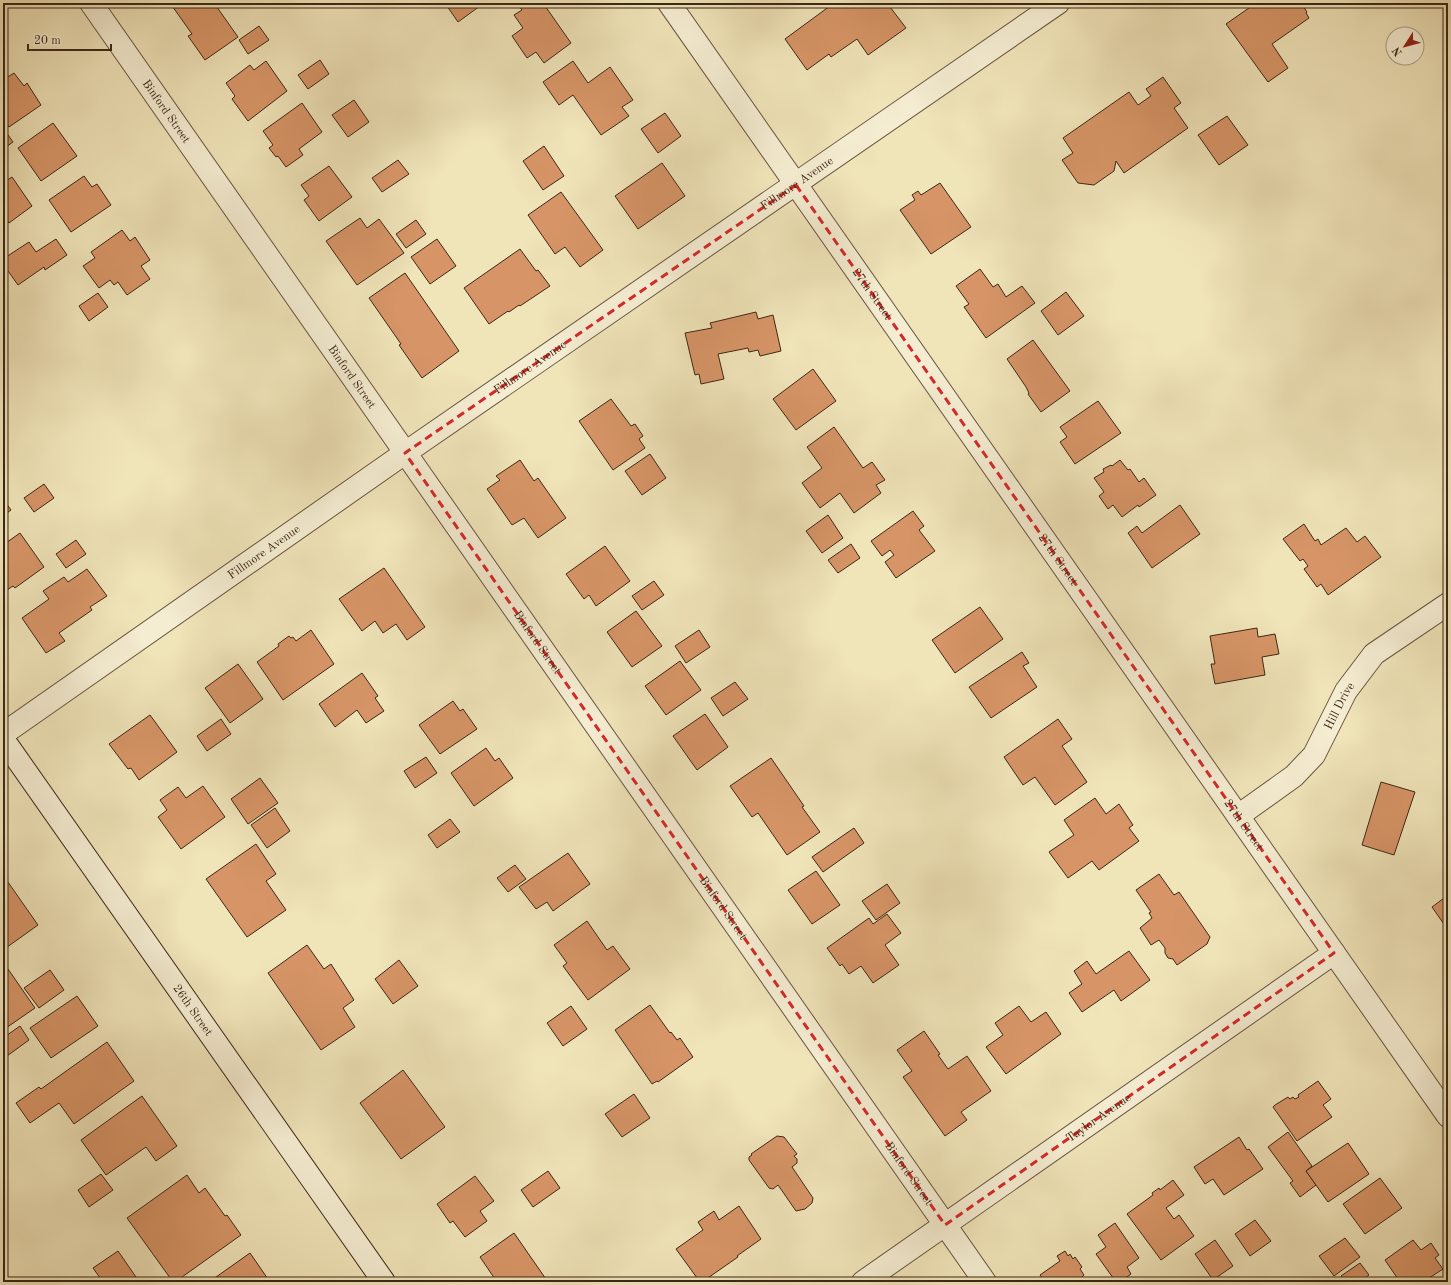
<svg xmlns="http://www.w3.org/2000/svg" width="1451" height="1285" viewBox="0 0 1451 1285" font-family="'Old Standard TT',serif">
	<rect width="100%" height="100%" fill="#f0e4b9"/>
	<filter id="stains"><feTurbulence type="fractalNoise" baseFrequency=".005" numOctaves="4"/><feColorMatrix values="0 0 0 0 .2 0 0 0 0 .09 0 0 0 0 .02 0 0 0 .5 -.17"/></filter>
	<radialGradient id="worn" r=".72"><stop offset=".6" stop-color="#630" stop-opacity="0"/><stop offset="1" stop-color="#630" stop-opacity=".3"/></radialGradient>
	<g fill="#d79567" stroke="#3c2717">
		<polygon points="170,3 214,3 238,37 205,60 188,36 192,34"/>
		<polygon points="451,3 478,3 480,6 458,22 447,6"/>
		<polygon points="517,3 543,3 571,43 544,63 536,52 527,58 512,36 523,28 514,15 522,10"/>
		<polygon points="834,3 887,3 906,28 868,55 857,39 831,57 829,54 807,70 785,39"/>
		<polygon points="1256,3 1301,3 1307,12 1306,13 1309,18 1272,44 1288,68 1268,82 1226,24"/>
		<polygon points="259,26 269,40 248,54 239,40"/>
		<polygon points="320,60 329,74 308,89 298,75"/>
		<polygon points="266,61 287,91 248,121 232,99 235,96 226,83 250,65 254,70"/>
		<polygon points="573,61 588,83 610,67 633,100 622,107 629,116 601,135 573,95 559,105 543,82"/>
		<polygon points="14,73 24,86 27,83 41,105 9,127 3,119 3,80"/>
		<polygon points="1163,77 1181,103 1174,108 1188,128 1124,173 1116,161 1114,171 1094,185 1078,183 1062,160 1073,153 1063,138 1129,92 1138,105 1151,96 1146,89"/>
		<polygon points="354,100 369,122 348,137 332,115"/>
		<polygon points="302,103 322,132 299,149 303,155 286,167 278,156 276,157 269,148 273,145 263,131"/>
		<polygon points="665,113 681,136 658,153 641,129"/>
		<polygon points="1227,116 1248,145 1219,165 1198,135"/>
		<polygon points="53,123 77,156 41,181 18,148"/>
		<polygon points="3,128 13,142 3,149"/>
		<polygon points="544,146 564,176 543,190 523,161"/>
		<polygon points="398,160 409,174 382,192 372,178"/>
		<polygon points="662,163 685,196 638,229 615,196"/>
		<polygon points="329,166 352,197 319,221 304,200 309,196 301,185"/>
		<polygon points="84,176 92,187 97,184 111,205 71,232 49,200"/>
		<polygon points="12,177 32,206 9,223 3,214 3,183"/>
		<polygon points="940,183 971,227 931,254 900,210 915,200 912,195 918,191 921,195"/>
		<polygon points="561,192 603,250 580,267 565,247 555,254 528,215"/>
		<polygon points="360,218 367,228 379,219 404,253 357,285 326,241"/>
		<polygon points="416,220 426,234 406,248 396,234"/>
		<polygon points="122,230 130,241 135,237 150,260 141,266 150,279 127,295 118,282 114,285 110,280 99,288 83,266 95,258 91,252"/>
		<polygon points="56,239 67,255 45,270 44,267 18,285 3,264 3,259 29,242 36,252"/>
		<polygon points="437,239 456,266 430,284 411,257"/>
		<polygon points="520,249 536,271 538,270 550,286 520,306 519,305 509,312 508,311 489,324 464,288"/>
		<polygon points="980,269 993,287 998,284 1006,297 1022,286 1035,303 986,338 964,307 969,304 956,286"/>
		<polygon points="405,273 459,351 422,378 399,345 401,344 369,298"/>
		<polygon points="1066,292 1084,316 1058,335 1041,311"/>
		<polygon points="98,293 108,307 89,321 79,306"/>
		<polygon points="756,312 758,319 773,315 781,351 760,356 758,350 749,352 748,348 718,354 724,379 701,384 699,374 695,375 685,333 712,328 710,323"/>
		<polygon points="1033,340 1070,391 1041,412 1028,394 1029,393 1026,387 1007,359"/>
		<polygon points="813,369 836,401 796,430 773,399"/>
		<polygon points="611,399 631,426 635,424 643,436 639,439 645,448 613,470 579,421"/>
		<polygon points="1098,401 1121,433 1075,464 1060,442 1067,437 1060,427"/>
		<polygon points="1448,417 1448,425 1444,420"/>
		<polygon points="834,427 863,468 872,462 885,480 876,485 881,493 854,513 840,493 820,508 802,483 822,468 807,447"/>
		<polygon points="650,454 666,478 642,495 625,471"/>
		<polygon points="520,460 534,481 538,478 566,518 538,538 524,518 512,525 487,489 500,480 496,476"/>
		<polygon points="1120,460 1128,470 1130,469 1139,482 1144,478 1156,495 1139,507 1138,505 1122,517 1113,505 1108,509 1099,496 1104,492 1094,478 1104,472 1103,469 1111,465 1112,466"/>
		<polygon points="44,484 54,498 34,512 24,498"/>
		<polygon points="3,499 11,510 3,516"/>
		<polygon points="1180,505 1200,534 1152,568 1128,533 1137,526 1142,533"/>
		<polygon points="913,511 924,526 919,530 935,551 896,578 885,562 894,555 890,550 882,556 871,541"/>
		<polygon points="828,515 843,538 822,553 806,531"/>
		<polygon points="1304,524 1315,541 1318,539 1321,545 1346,528 1357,542 1365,536 1381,557 1328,595 1321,584 1317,587 1304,569 1308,566 1303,559 1300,561 1283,539"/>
		<polygon points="20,533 44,567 15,588 13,586 4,592 3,590 3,545"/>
		<polygon points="76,540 86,554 66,568 56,554"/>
		<polygon points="851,544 860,558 838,573 828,560"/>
		<polygon points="605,546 630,581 596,606 589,595 584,599 566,574"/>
		<polygon points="384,568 425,627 407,640 396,624 383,633 375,621 362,631 339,599"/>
		<polygon points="87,569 107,596 90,607 92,610 59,633 65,641 46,653 22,618 49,599 43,591 64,577 68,582"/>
		<polygon points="654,581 664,595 642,610 632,596"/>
		<polygon points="980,607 1003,639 955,673 932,640"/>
		<polygon points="636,611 662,646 632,667 607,632"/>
		<polygon points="1257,628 1258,637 1275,634 1279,654 1262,657 1265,675 1215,684 1211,664 1215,664 1210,636"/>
		<polygon points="311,630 334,664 283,700 257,662 279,646 278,644 289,636 291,638 293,637 296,641"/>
		<polygon points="699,630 710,647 686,663 675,646"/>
		<polygon points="1022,652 1029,663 1023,666 1037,687 991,718 969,687"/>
		<polygon points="680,661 701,690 666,715 645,686"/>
		<polygon points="238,664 263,699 230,723 205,688"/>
		<polygon points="362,673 378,696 375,698 384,711 366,723 357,710 335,727 319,704"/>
		<polygon points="735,682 748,699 723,716 711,698"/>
		<polygon points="453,701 460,711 463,709 477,729 440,754 419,725"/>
		<polygon points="705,714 728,747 697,770 673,736"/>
		<polygon points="150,715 177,752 139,780 131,768 128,769 109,744"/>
		<polygon points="221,719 231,734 207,751 197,736"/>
		<polygon points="1058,719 1072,739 1062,746 1087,782 1055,805 1035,777 1023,785 1004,757"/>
		<polygon points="486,748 495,761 499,758 513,778 474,806 451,773"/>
		<polygon points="426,757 437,773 415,788 404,771"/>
		<polygon points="771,758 804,806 802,807 820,832 787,855 758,813 752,817 730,786"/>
		<polygon points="260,778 278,803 248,824 231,799"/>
		<polygon points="1381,782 1415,792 1394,855 1362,845"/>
		<polygon points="203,786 225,817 181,849 158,817 167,810 160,800 178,787 186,798"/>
		<polygon points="1095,798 1106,814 1119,804 1133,825 1129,828 1139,841 1099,870 1092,861 1068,878 1049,852 1074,835 1064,820"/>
		<polygon points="275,808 290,831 267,848 251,825"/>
		<polygon points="450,819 460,832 437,848 428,835"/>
		<polygon points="854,828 864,843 823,872 812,857"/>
		<polygon points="256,844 276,874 266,881 286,910 247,937 206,879"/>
		<polygon points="568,853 590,884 553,911 547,902 536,909 519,887"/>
		<polygon points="515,865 526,879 508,892 497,878"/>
		<polygon points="816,871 840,905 812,924 788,890"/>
		<polygon points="1159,874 1174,895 1179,892 1210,937 1207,944 1177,965 1173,959 1168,958 1165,953 1165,948 1159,940 1151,945 1140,928 1152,918 1149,913 1151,912 1136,890"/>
		<polygon points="3,875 38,925 3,950"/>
		<polygon points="887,884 900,903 876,920 862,901"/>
		<polygon points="1448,895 1448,930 1432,907"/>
		<polygon points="887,914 901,933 885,945 899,965 873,983 861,966 849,974 842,964 840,966 827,948 869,918 873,924"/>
		<polygon points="587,921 607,950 613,946 630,969 588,1000 563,966 567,963 554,945"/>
		<polygon points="307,945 324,969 331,964 354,1000 343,1008 355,1027 321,1050 268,973"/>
		<polygon points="1129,951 1150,980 1121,1001 1114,990 1082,1012 1069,993 1082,984 1074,971 1087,961 1096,974"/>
		<polygon points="399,960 418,986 393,1004 375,979"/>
		<polygon points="8,969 35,1008 6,1028 3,1024 3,972"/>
		<polygon points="50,970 64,990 39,1008 24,988"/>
		<polygon points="77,996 98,1026 51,1058 30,1028"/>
		<polygon points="650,1005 670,1033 671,1032 677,1040 680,1038 693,1057 658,1082 657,1081 652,1084 615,1030"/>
		<polygon points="571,1006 587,1029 563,1046 547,1023"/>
		<polygon points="1019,1006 1031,1022 1046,1012 1061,1034 1006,1074 986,1047 1003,1035 995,1023"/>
		<polygon points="20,1026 29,1040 7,1056 3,1050 3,1038"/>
		<polygon points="924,1031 940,1054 938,1055 948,1069 967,1056 991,1091 961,1112 967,1120 945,1136 903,1077 912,1071 897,1050"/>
		<polygon points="107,1042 134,1081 74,1124 59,1103 30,1123 16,1103 39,1087 41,1089"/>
		<polygon points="403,1070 445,1127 401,1159 360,1103"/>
		<polygon points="1318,1081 1331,1099 1323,1105 1332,1117 1297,1141 1273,1107 1275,1105 1288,1097 1290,1099 1293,1097 1295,1099 1299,1097 1298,1095"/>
		<polygon points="634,1094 650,1118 622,1137 605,1114"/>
		<polygon points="142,1096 177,1146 156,1161 146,1147 106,1175 81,1140"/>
		<polygon points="1288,1132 1312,1166 1306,1171 1316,1185 1300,1197 1290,1183 1293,1181 1268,1147"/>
		<polygon points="777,1136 784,1137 797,1154 794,1156 797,1159 797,1163 792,1167 813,1198 812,1203 805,1209 796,1211 778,1185 773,1189 769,1188 749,1160 749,1157 752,1155 751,1154"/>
		<polygon points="1239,1137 1247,1150 1249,1149 1263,1169 1224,1195 1213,1179 1205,1184 1194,1167"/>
		<polygon points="1348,1143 1369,1174 1328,1202 1306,1171"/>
		<polygon points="548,1171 560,1188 533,1207 521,1190"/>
		<polygon points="101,1174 113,1190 89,1207 78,1190"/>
		<polygon points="187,1175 199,1193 205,1188 225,1216 227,1215 241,1235 175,1282 173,1282 127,1218"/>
		<polygon points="475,1176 494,1201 480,1211 487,1221 465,1237 453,1221 450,1223 437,1204"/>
		<polygon points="1380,1178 1402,1208 1365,1234 1343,1204"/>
		<polygon points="1173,1180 1184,1195 1166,1208 1174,1219 1179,1215 1194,1236 1161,1260 1127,1214 1153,1195 1152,1193 1159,1188 1160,1190"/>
		<polygon points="739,1206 761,1239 737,1256 738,1257 702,1282 700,1282 676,1249 703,1230 698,1222 714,1211 719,1220"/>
		<polygon points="1255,1220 1271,1241 1250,1256 1235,1234"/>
		<polygon points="1115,1223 1139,1258 1127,1267 1131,1274 1120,1282 1116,1282 1096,1254 1106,1247 1098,1235"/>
		<polygon points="514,1233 548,1282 497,1282 480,1257"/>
		<polygon points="1345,1238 1360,1257 1334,1276 1319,1256"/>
		<polygon points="1215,1240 1233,1266 1213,1280 1195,1254"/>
		<polygon points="1413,1240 1421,1250 1431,1243 1439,1255 1435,1258 1443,1269 1423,1282 1400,1282 1385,1260"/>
		<polygon points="118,1251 136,1277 129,1282 103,1282 93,1268"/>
		<polygon points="1065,1251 1068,1256 1070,1254 1073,1259 1075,1257 1082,1267 1080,1269 1084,1275 1082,1277 1085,1282 1045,1282 1040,1275 1060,1261 1057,1256"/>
		<polygon points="250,1253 270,1282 209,1282"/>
		<polygon points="1360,1263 1369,1275 1359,1282 1345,1282 1341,1276"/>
	</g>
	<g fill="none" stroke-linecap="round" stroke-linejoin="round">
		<defs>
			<g id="street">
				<path id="s1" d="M91 3 985 1282"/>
				<path id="s2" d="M669 3 1448 1116"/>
				<path id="s3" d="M3 734 405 453 1058 3"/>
				<path id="s4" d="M1238 816 1294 776 1314 755 1346 691 1374 654 1448 604"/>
				<path id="s5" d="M863 1282 1334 953"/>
			</g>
			<g id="secondary">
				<path id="s6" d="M3 739 384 1282"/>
			</g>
		</defs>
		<use href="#street" stroke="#695640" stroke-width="24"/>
		<use href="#secondary" stroke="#3c2717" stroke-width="24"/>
		<use href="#street" stroke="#f5edd2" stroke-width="22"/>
		<use href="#secondary" stroke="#f5edd2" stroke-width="22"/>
	</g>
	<path fill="none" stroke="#d62828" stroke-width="3" stroke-dasharray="8 5" stroke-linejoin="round" d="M796 185 1334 953 945 1225 405 453Z"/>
	<g text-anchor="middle" stroke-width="3" stroke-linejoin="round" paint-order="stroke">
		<g font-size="12" fill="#3c2717" stroke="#f5edd2">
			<text dy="4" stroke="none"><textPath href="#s1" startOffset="132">Binford Street</textPath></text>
			<text dy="4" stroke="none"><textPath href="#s3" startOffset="966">Fillmore Avenue</textPath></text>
			<text dy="4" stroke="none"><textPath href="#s2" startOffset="355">27th Street</textPath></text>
			<text dy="4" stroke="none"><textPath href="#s3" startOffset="642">Fillmore Avenue</textPath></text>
			<text dy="4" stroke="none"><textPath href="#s1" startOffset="456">Binford Street</textPath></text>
			<text dy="4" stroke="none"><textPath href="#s3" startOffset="318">Fillmore Avenue</textPath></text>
			<text dy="4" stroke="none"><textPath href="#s2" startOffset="679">27th Street</textPath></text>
			<text dy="4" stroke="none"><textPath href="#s1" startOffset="780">Binford Street</textPath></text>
			<text dy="4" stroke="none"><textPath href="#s4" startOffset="153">Hill Drive</textPath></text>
			<text dy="4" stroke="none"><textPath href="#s2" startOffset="1003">27th Street</textPath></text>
			<text dy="4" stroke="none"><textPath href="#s1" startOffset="1104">Binford Street</textPath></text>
			<text dy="4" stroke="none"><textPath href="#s6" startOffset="331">26th Street</textPath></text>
			<text dy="4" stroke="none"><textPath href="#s5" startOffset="287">Taylor Avenue</textPath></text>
			<text dy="4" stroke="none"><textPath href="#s1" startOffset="1428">Binford Street</textPath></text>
		</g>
	</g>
	<rect width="1451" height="1285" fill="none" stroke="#f0e4b9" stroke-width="16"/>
	<rect x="4" y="4" width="1443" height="1277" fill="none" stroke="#3c2717" stroke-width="2"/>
	<rect x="8" y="8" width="1435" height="1269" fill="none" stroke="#3c2717"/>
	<g transform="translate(1405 46) rotate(234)"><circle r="19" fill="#f5edd2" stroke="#ab9e87"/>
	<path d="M0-3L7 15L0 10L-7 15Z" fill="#8f2418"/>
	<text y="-6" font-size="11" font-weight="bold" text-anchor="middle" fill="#3c2717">N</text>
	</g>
	<path d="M28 44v6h83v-6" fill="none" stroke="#3c2717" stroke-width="2"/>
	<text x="34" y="44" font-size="12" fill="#3c2717" stroke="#f5edd2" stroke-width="3" paint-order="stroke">20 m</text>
	<rect width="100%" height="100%" filter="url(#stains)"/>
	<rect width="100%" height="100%" fill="url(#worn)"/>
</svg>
